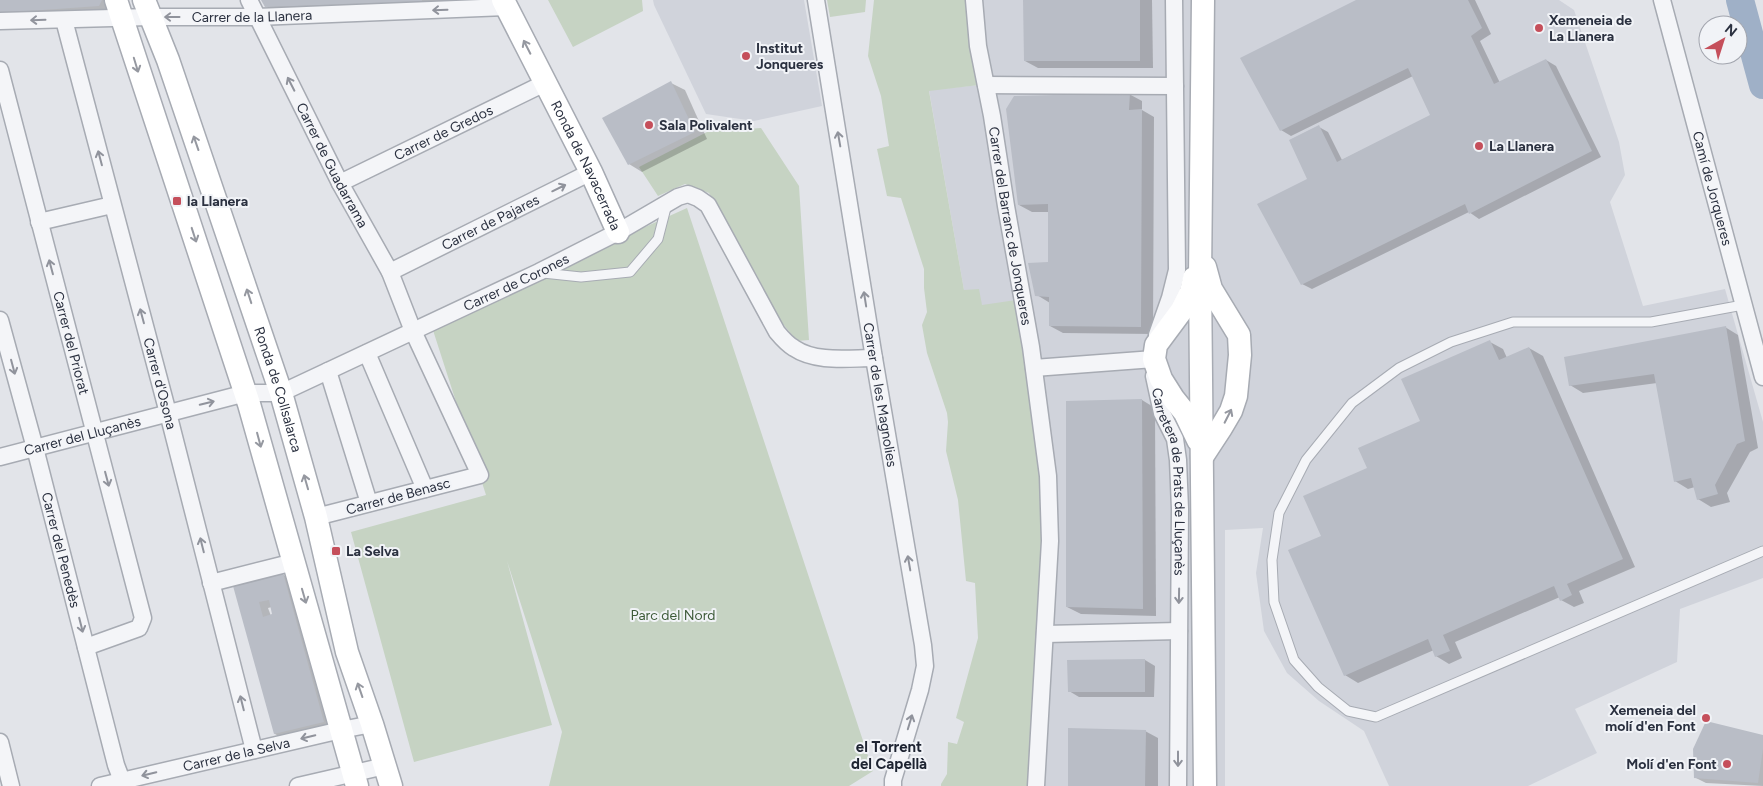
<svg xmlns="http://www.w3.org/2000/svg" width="1763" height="786" viewBox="0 0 1763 786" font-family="Figtree,sans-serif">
	<rect width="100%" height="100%" fill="#e2e4e9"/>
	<g fill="#d0d3db">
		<polygon points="653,0 804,0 822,106 754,121 706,114 654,5"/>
		<polygon points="968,0 1559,0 1574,10 1619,142 1625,175 1610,202 1643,306 1725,289 1763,422 1763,578 1680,609 1677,662 1575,709 1597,753 1528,786 1389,786 1364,731 1319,701 1287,673 1264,631 1256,573 1263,528 1225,530 1225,786 1036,786 982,305 964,290 929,90 979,85 971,54 967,20"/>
	</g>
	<g fill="#c6d3c3">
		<polygon points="548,0 642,0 643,11 573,47"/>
		<polygon points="827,0 866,0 865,12 830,17"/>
		<path d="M874 0H968C967 30 972 57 979 85L929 91 964 290 979 289 982 305 1023 299 1048 476 1036 786H941V784L947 774 948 742 957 744 964 722 956 718 978 638 975 583 966 581 958 500 946 451 948 422 947 413 927 353 922 325 927 312 924 288V269L901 198 887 196 877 149 889 146 881 96 868 56Z"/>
		<polygon points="761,128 799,186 809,340 797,341 778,318 757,276 709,193 685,184 658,196 639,167 707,132"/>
		<polygon points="687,208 873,771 849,786 549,786 562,732 507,561 552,725 414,762 351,532 486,495 431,324"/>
	</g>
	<g fill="#0003" fill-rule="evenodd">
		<polygon points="0,0 121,0 118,16 0,15"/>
		<polygon points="263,0 487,0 279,14 266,6"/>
		<polygon points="1025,0 1152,0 1153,68 1038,68 1025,61"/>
		<polygon points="1359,0 1475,0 1491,34 1480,41 1500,83 1546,60 1556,66 1601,157 1479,219 1469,212 1312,289 1302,284 1309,179 1319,127 1328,132 1342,160 1432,116 1413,76 1291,136 1281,130"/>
		<polygon points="671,83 685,90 707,139 642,172 629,164"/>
		<polygon points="1129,94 1142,101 1142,110 1154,117 1153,334 1063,333 1050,326 1050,303 1037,295 1049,263 1049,212 1032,212 1019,205"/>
		<polygon points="1725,327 1738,335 1758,448 1750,452 1727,493 1730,502 1711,507 1698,499 1695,487 1688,489 1675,481 1657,383 1583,393 1570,385"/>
		<polygon points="1490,342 1503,349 1507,358 1529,348 1543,356 1635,567 1579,591 1584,603 1574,607 1561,600 1560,597 1455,642 1462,658 1449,664 1436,656 1434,650 1358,683 1345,675 1322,537 1368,468 1421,421"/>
		<polygon points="1142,400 1155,408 1156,616 1081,614 1067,607 1067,402"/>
		<path d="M282 574 292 580 333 727 284 739 275 734 235 587ZM272 607 274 615 271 616 268 608Z"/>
		<polygon points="1145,660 1155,666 1154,697 1079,697 1069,691"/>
		<polygon points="1145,731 1158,738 1158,786 1069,786"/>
		<polygon points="1763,737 1763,786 1706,783 1696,778"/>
	</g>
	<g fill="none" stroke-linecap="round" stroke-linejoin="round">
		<polyline stroke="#9fb0c7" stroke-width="28" points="1740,0 1763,85"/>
	</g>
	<g fill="#b9bdc6" fill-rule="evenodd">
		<polygon points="0,0 102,0 99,6 0,13"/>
		<polygon points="261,0 422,0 422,2 265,7"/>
		<polygon points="1023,0 1140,0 1140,61 1024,61"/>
		<polygon points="1356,0 1468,0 1482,28 1471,36 1494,84 1546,59 1592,151 1469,214 1465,204 1301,285 1257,204 1307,179 1289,140 1319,125 1337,162 1430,115 1408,68 1280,131 1240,58"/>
		<polygon points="671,81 695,132 628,165 602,118"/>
		<polygon points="1130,93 1129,110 1142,109 1141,327 1049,326 1049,297 1035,296 1028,263 1048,262 1048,204 1018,205 1006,109 1014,96"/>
		<polygon points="1726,326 1745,441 1737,444 1715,485 1718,494 1697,500 1691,478 1674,482 1654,374 1569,386 1564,357"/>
		<polygon points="1490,340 1499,360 1529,347 1623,559 1567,584 1572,595 1560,601 1554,586 1443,635 1450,651 1435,657 1428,639 1344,676 1288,550 1321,536 1303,496 1367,468 1358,448 1420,421 1401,379"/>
		<polygon points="1142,399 1143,609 1066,607 1066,401"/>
		<path d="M283 573 324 722 274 734 233 586ZM269 600 272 614 263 617 259 602Z"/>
		<polygon points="1145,659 1145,692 1068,692 1067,660"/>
		<polygon points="1706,721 1763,735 1763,749 1758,783 1694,778 1693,749"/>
		<polygon points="1068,728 1146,730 1145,786 1068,786"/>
	</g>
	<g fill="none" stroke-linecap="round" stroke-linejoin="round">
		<defs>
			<g id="lane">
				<polyline points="543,273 581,277 630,272 658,239 667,204"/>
				<polyline points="1743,305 1651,322 1513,322 1451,342 1399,368 1352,403 1306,460 1279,513 1272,560 1274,602 1294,660 1318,687 1348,711 1376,717 1763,551"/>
			</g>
			<g id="street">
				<path id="s1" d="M249 0 340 183 390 272 413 331 480 475 316 517"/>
				<path id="s2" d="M816 0 874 358 923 645 925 666 920 690 893 780V786"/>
				<path id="s3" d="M974 0 978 46 992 116 1006 206 1031 347 1048 476 1050 541 1036 786"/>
				<path id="s4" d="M1662 0 1763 377"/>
				<path id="s5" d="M64 20 168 413 254 750"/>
				<path id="s6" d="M0 21 150 17H257L506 7"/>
				<path id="s7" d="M0 70 143 618 139 628 86 647"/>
				<polyline points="986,85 1175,86"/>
				<path id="s8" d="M340 183 545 83"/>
				<polyline points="39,222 112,205"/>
				<path id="s9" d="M390 272 591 172"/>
				<path id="s10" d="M0 320 35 448 116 765 124 786"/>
				<polyline points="1157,335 1170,298 1177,270 1174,0"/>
				<polyline points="367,353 425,489"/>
				<polyline points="1034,368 1154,359"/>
				<polyline points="328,371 369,503"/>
				<path id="s11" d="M1154 376 1162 413 1175 439 1178 460 1180 509 1178 786"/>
				<path id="s12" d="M0 457 246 393H281L539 272 618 232 678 197 688 194 698 198 708 205 777 332C782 338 787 344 794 348 816 363 849 358 874 358"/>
				<polyline points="211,583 294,562"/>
				<polyline points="1045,634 1179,631"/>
				<polyline points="0,742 11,786"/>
				<path id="s13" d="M100 786 341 730 372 724"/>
				<polyline points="298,786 385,766"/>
			</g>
			<g id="secondary">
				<polyline points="116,0 249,404 357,786"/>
				<path id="s14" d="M144 0 168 60 281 393 316 517 347 652 372 724 391 786"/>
				<path id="s15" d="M503 0 591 172 618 232"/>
				<polyline points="1203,0 1200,276 1205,786"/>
				<polyline points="1194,278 1191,292 1182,310 1156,345 1154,359 1161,379 1173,398 1185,413 1198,440"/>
				<polyline points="1202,457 1221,428 1231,411 1236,396 1240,355 1239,335 1211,289 1205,267"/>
			</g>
		</defs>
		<use href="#lane" stroke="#a7abb3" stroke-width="11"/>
		<use href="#street" stroke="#a7abb3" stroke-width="19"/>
		<use href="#secondary" stroke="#a7abb3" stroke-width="25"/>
		<use href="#lane" stroke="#f4f5f8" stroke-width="9"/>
		<use href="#street" stroke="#f4f5f8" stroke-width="16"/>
		<use href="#secondary" stroke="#fff" stroke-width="22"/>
	</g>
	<defs><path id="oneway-shaft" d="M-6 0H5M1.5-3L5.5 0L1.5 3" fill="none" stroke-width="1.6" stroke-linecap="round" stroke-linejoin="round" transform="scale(1.25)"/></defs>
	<g stroke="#90939c">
		<use href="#oneway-shaft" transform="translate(440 10) rotate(178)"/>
		<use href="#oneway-shaft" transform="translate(172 17) rotate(-180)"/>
		<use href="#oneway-shaft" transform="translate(38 20) rotate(178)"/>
		<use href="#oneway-shaft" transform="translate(291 84) rotate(-117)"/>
		<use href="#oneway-shaft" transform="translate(839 139) rotate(-100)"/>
		<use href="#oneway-shaft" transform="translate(100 158) rotate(-105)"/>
		<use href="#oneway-shaft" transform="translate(559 188) rotate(-26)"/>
		<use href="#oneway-shaft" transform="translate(51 267) rotate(-105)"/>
		<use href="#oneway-shaft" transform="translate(865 299) rotate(-99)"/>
		<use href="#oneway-shaft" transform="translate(142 316) rotate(-105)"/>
		<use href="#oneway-shaft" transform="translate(13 367) rotate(75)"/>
		<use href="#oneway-shaft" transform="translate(207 403) rotate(-14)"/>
		<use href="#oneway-shaft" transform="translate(107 479) rotate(75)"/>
		<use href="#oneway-shaft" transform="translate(202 545) rotate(-104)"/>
		<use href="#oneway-shaft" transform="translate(909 563) rotate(-100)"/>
		<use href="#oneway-shaft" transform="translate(1179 596) rotate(91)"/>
		<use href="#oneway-shaft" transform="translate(81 625) rotate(76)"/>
		<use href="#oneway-shaft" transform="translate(242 703) rotate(-104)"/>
		<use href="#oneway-shaft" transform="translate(910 722) rotate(-73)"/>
		<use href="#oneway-shaft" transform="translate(308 737) rotate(167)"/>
		<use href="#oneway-shaft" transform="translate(1178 759) rotate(90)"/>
		<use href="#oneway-shaft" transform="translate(149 774) rotate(167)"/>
	</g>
	<g stroke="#9598a0">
		<use href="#oneway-shaft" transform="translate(527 47) rotate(-117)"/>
		<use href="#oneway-shaft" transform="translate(136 65) rotate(73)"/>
		<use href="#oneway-shaft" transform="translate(196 143) rotate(-109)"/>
		<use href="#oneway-shaft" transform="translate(194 235) rotate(72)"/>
		<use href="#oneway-shaft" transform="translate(249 296) rotate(-108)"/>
		<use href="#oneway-shaft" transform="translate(1228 416) rotate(-63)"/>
		<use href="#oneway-shaft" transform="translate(259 440) rotate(75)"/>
		<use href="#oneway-shaft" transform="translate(306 482) rotate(-106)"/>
		<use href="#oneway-shaft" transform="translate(304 596) rotate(74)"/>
		<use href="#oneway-shaft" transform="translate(360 690) rotate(-109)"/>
	</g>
	<g fill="#c54f5b" stroke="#f1f3f7" stroke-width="2">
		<circle cx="1539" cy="28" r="5"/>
		<circle cx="746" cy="56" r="5"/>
		<circle cx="649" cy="125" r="5"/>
		<circle cx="1479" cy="146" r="5"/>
		<rect x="172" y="196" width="10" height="10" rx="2.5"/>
		<rect x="331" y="546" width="10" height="10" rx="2.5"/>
		<circle cx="1706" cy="718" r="5"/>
		<circle cx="1727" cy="764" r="5"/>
	</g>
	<g text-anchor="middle" stroke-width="4" stroke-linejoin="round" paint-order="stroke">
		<g font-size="14" fill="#2b3140" stroke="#f1f3f7">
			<text dy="5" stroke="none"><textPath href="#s6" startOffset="252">Carrer de la Llanera</textPath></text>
			<text dy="5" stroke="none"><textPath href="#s8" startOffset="115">Carrer de Gredos</textPath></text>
			<text dy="5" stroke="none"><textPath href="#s15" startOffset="185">Ronda de Navacerrada</textPath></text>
			<text dy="5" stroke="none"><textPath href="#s1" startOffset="185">Carrer de Guadarrama</textPath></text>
			<text dy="5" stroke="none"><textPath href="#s4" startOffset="195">Camí de Jorqueres</textPath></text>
			<text dy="5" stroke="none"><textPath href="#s9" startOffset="112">Carrer de Pajares</textPath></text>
			<text dy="5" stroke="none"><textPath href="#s3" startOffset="229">Carrer del Barranc de Jonqueres</textPath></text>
			<text dy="5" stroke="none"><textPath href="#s12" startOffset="549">Carrer de Corones</textPath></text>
			<text dy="5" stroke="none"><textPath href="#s7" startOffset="282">Carrer del Priorat</textPath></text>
			<text dy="5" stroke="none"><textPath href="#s5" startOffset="376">Carrer d'Osona</textPath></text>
			<text dy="5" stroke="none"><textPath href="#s14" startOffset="412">Ronda de Collsalarca</textPath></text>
			<text dy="5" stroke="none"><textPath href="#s2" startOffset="400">Carrer de les Magnolies</textPath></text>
			<text dy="5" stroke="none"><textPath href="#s12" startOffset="85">Carrer del Lluçanès</textPath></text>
			<text dy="5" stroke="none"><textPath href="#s11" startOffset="108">Carretera de Prats de Lluçanès</textPath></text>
			<text transform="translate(398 496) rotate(-15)" y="5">Carrer de Benasc</text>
			<text dy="5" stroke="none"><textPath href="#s10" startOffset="238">Carrer del Penedès</textPath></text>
			<text dy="5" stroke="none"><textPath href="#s13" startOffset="140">Carrer de la Selva</textPath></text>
		</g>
		<g font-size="14" font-weight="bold" fill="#2b3140" stroke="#f1f3f7" text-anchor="start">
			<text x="1549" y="25">Xemeneia de<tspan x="1549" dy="16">La Llanera</tspan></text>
			<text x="756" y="53">Institut<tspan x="756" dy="16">Jonqueres</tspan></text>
			<text x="659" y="130">Sala Polivalent</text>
			<text x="1489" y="151">La Llanera</text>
			<text x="187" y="206">la Llanera</text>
			<text x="346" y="556">La Selva</text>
			<text x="1696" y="715" text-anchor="end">Xemeneia del<tspan x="1696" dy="16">molí d'en Font</tspan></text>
			<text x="1717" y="769" text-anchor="end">Molí d'en Font</text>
		</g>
		<g font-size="14" fill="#3e5b39" stroke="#f1f3f7">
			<text x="673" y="620">Parc del Nord</text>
		</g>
		<g font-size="15" font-weight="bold" fill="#1d2331" stroke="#f1f3f7">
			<text x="889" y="752">el Torrent<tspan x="889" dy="17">del Capellà</tspan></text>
		</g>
	</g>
	<g transform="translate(1723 40) rotate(39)"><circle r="24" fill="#f1f3f7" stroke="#a2a5ae"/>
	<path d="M0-4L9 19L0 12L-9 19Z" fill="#c54f5b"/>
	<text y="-8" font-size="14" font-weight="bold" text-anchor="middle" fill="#2b3140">N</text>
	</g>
</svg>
